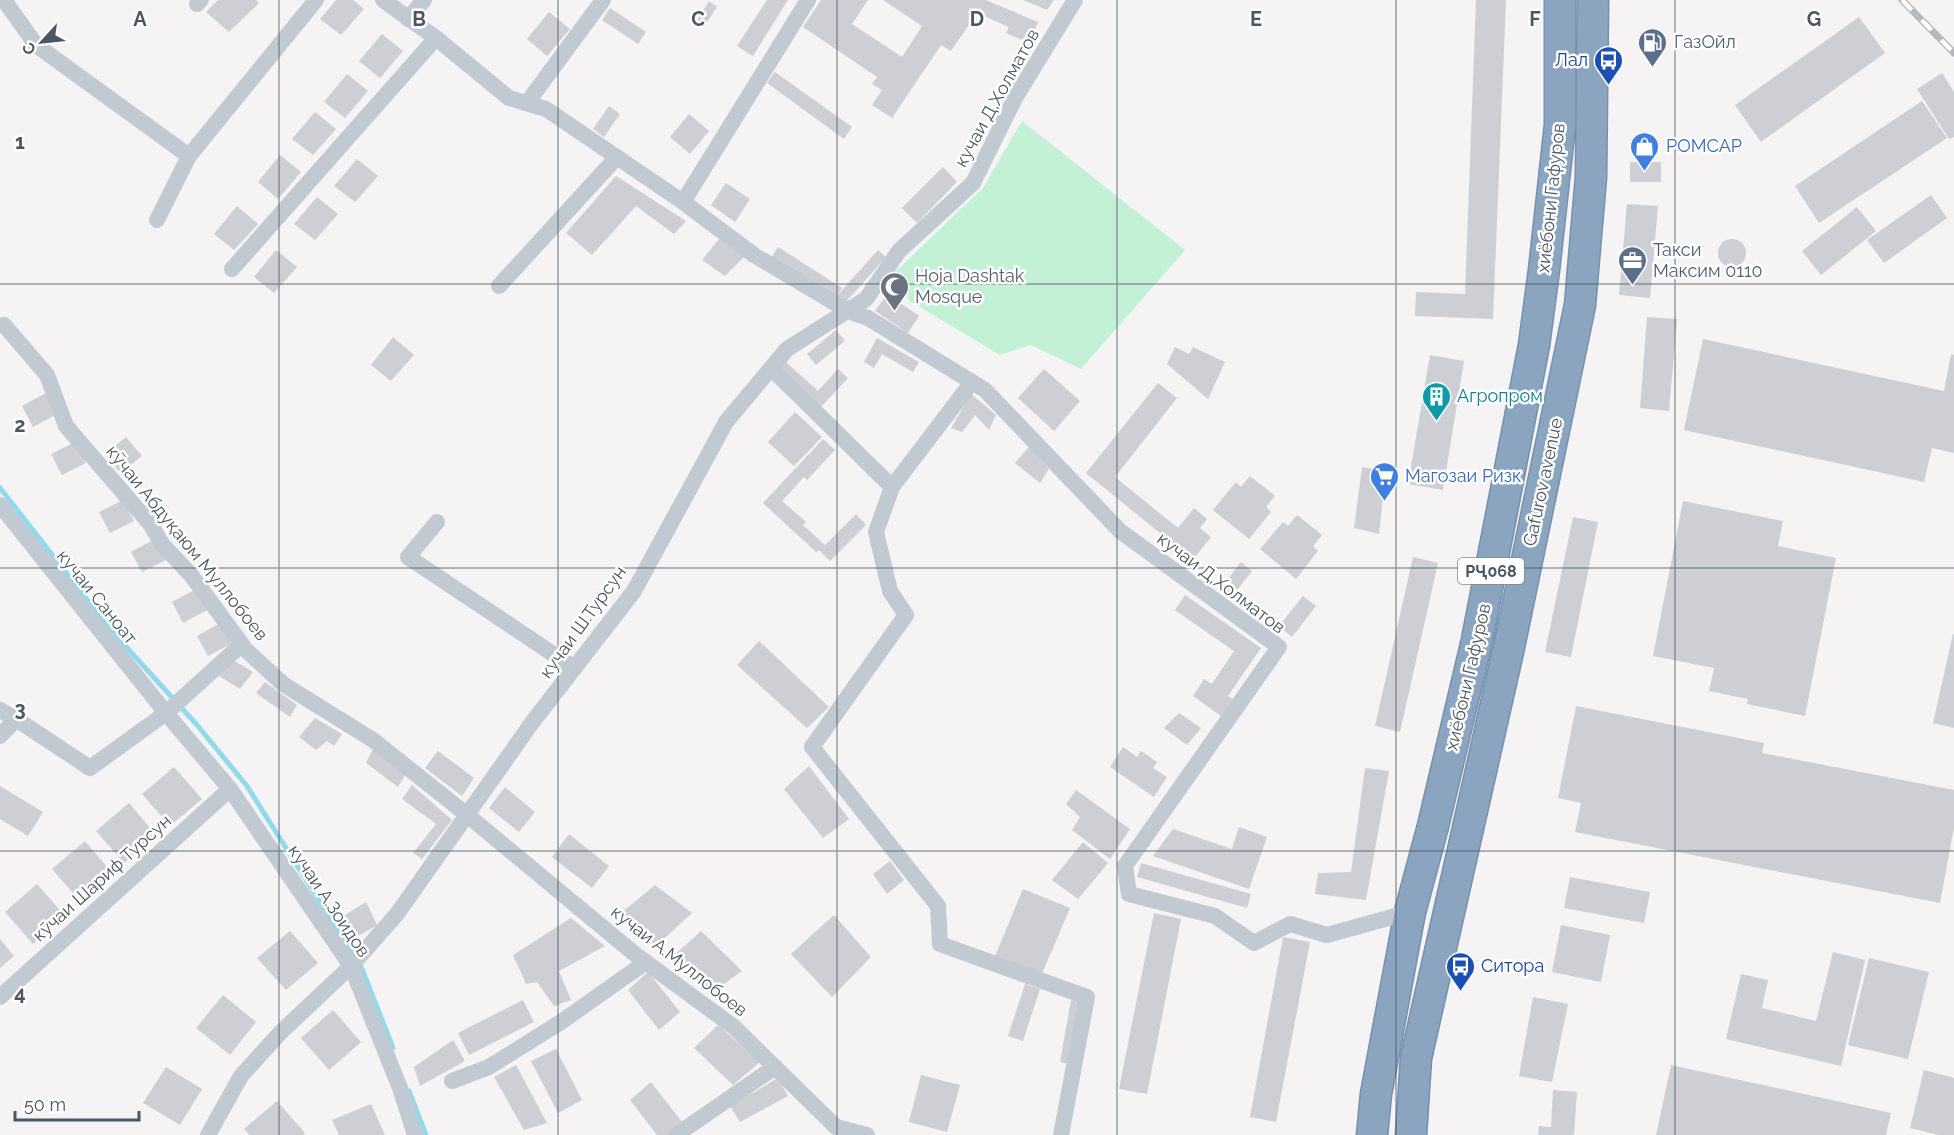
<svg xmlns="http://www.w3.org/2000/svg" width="1954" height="1135" viewBox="0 0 1954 1135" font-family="Raleway,sans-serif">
	<rect width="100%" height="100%" fill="#f5f3f3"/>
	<polygon fill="#c3f1d5" points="1022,121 1185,250 1081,369 1031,345 1000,355 908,300 907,284 894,273 983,188"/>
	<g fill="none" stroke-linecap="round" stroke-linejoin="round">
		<g stroke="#90daee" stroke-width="5">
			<polyline points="0,488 110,629 197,725 247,786 362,969 393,1048"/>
			<polyline points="409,1091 426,1135"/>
		</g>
	</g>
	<g fill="#cdcfd5">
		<polygon points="218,0 256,0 259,3 229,32 206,12"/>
		<polygon points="336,0 353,0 364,9 341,35 320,19"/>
		<polygon points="767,0 788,0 753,56 737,46"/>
		<polygon points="821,0 868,0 852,24 902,57 922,26 883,0 986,0 1038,22 1029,43 1006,33 1009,27 977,13 951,51 941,45 892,118 872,105 882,90 872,84 877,77 803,27"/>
		<polygon points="1023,0 1054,0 1047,10"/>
		<polygon points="1476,0 1506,0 1493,319 1415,316 1416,292 1465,294"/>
		<polygon points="709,1 717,7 704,27 696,22"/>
		<polygon points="610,8 646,32 638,44 602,20"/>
		<polygon points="549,12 570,29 547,56 527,39"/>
		<polygon points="1859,17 1885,53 1761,142 1735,105"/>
		<polygon points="382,34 403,51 380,78 359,61"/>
		<polygon points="775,72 852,127 844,139 767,83"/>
		<polygon points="1942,73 1954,92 1954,137 1949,139 1917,89"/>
		<polygon points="347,74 368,91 345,118 324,102"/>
		<polygon points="1922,101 1947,138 1819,223 1795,186"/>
		<polygon points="609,106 620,114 604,137 593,129"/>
		<polygon points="315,112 336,129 313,155 292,139"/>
		<polygon points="689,114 709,131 690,154 670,137"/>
		<polygon points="280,155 301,172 278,199 258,182"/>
		<polygon points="357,159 378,176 355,202 334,186"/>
		<rect x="1630" y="162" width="31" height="20"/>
		<polygon points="943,167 957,182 917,223 902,208"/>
		<polygon points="616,176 686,221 674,234 636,206 592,255 566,233"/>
		<polygon points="726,183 750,199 735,222 711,205"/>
		<polygon points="1931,195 1947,218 1884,263 1867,240"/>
		<polygon points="317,197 338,214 315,240 294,224"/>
		<polygon points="1627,204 1658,206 1650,298 1619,295"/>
		<polygon points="237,206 258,224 234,250 214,234"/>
		<polygon points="1857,207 1876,231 1821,275 1802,251"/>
		<polygon points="719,239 745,256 725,276 702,260"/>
		<circle cx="1732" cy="253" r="14"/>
		<polygon points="778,247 842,288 835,299 771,258"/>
		<polygon points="276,250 297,267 274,293 254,277"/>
		<polygon points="878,250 886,257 845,303 837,296"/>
		<polygon points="887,294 919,316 908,333 875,311"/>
		<polygon points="1647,317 1677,319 1669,411 1640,408"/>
		<polygon points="836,330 845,341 816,365 807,354"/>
		<polygon points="393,337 414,355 391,381 371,365"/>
		<polygon points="877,338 919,362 913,372 882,354 874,368 864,362"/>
		<polygon points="1703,339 1944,391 1951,354 1954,355 1954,453 1932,448 1924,482 1684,430"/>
		<polygon points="1175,347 1189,354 1193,347 1225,362 1208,399 1167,364"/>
		<polygon points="1430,355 1464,361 1443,490 1408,484"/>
		<polygon points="786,362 818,391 838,369 848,378 819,409 778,371"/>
		<polygon points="1044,369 1080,401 1054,431 1018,398"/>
		<polygon points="1158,383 1177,398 1115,477 1178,528 1194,508 1207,519 1200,528 1211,537 1189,565 1167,548 1171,542 1086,473"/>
		<polygon points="46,393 57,414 33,427 22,406"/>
		<polygon points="971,394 996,415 989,430 975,415 962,432 951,428"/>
		<polygon points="795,412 822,437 794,466 768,442"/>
		<polygon points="126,437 142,456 120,473 105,454"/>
		<polygon points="823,439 835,450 807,480 804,477 782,501 806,522 803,525 825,545 856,514 866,525 830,561 819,550 816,552 763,503"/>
		<polygon points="75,442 86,463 62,475 51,454"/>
		<polygon points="1029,447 1049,469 1040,483 1015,463"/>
		<polygon points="1362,467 1386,471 1379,534 1354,528"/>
		<polygon points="1250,476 1275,496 1266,507 1271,512 1249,539 1213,510 1236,482 1241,487"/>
		<polygon points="123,500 134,521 110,533 99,512"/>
		<polygon points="1683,501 1783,521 1778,546 1836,558 1805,716 1747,704 1748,699 1709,691 1714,668 1653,656"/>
		<polygon points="1297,515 1322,535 1313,546 1318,551 1296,579 1260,549 1283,522 1288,526"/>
		<polygon points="1573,517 1598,522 1571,657 1545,652"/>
		<polygon points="155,539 166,560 142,572 131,552"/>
		<polygon points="1413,557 1438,563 1400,732 1375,726"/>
		<polygon points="1241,562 1252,571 1230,599 1219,590"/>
		<polygon points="196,589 207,610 183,623 172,602"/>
		<polygon points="1185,595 1261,648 1228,696 1233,699 1221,716 1193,696 1204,679 1212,684 1234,651 1175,610"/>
		<polygon points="1303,596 1316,606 1292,637 1279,626"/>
		<polygon points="220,623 231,644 208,656 197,636"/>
		<polygon points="1953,634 1954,634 1954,728 1933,723"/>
		<polygon points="759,641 829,707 807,728 737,665"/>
		<polygon points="233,660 253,672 240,689 219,676"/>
		<polygon points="265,682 297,705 290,717 256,693"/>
		<polygon points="1576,706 1764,743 1762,753 1954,790 1954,827 1940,903 1575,832 1581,803 1558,798"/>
		<polygon points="1179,713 1201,728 1187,745 1164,728"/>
		<polygon points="315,718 342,734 334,746 327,741 316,750 299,737"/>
		<polygon points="1123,747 1137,757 1141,751 1157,762 1153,768 1167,777 1154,797 1110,767"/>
		<polygon points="373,749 406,774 398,787 366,763"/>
		<polygon points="438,751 474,778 462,796 425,768"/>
		<polygon points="809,766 849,819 823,838 784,789"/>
		<polygon points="174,767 202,799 170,826 142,794"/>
		<polygon points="1365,768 1389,771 1366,900 1315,894 1318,873 1351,872"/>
		<polygon points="412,785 452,820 422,859 413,853 436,824 402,799"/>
		<polygon points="0,786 43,812 28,836 0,819"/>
		<polygon points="505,787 535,812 519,832 489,808"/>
		<polygon points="1076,790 1130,829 1110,859 1072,830 1080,817 1066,804"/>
		<polygon points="129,803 156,835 124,863 96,831"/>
		<polygon points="1239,827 1267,837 1249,889 1153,856 1173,829 1232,849"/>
		<polygon points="569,834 609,866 592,888 552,857"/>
		<polygon points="85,841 112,873 80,901 52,869"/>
		<polygon points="1083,842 1108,863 1078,899 1052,880"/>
		<polygon points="890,861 904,880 887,894 873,874"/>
		<polygon points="1141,863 1251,894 1247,908 1137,877"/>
		<polygon points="1570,877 1650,892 1644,923 1564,908"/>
		<polygon points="37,884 65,916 33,944 5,912"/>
		<polygon points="655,885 692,913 656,946 621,913"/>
		<polygon points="1023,889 1070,908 1041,976 995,956"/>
		<polygon points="366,902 377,925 353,939 342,917"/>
		<polygon points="1154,913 1181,919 1147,1094 1119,1089"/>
		<polygon points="834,915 871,957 832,997 791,954"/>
		<polygon points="571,918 605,946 559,971 571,1000 554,1006 537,982 526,984 513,955"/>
		<polygon points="1561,925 1610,935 1601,982 1552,972"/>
		<polygon points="290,931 318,963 286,990 257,958"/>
		<polygon points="701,931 742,971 710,994 670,959"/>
		<polygon points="1283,937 1310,942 1276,1122 1250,1117"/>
		<polygon points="0,939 14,956 0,968"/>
		<polygon points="1833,952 1865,960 1841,1066 1726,1039 1741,974 1768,980 1762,1008 1816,1021"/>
		<polygon points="1869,958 1929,972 1908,1059 1848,1045"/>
		<polygon points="648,972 680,1012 659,1030 628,990"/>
		<polygon points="1025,984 1040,989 1023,1041 1008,1036"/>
		<polygon points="223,995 256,1022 230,1055 196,1028"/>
		<polygon points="1533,997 1568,1004 1552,1082 1519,1076"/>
		<polygon points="523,1000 534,1022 469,1055 458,1033"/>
		<polygon points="1071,1000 1082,1003 1072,1065 1060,1062"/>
		<polygon points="333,1010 361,1042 329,1070 301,1038"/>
		<polygon points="718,1025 760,1062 733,1085 694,1048"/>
		<polygon points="453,1040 465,1061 420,1086 414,1067"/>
		<polygon points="556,1049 582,1100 558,1113 531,1061"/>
		<polygon points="516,1065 547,1123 524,1130 494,1077"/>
		<polygon points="1671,1065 1891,1113 1886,1135 1656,1135"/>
		<polygon points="166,1067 202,1089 180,1125 143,1103"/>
		<polygon points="1924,1070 1954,1078 1954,1135 1939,1135 1910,1128"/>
		<polygon points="921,1075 960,1085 947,1132 909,1122"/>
		<polygon points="778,1078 788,1096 740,1122 730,1106"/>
		<polygon points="651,1082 682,1122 667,1135 657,1135 630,1100"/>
		<polygon points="1553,1090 1577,1092 1574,1135 1538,1135 1539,1126 1551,1127"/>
		<polygon points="277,1101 305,1133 303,1135 250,1135 244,1129"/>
		<polygon points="371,1104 385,1135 339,1135 332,1120"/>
	</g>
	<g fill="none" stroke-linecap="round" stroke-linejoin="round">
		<defs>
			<g id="highway">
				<polyline points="1372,1135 1376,1094 1410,912 1433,826 1477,640 1534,345 1544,270 1560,125 1560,0"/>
				<polyline points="1411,1135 1416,1058 1509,647 1580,305 1591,177 1593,0"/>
			</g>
		</defs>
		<use href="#highway" stroke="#7690ad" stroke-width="33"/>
		<g stroke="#c1cad2" stroke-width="16">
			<polyline points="4,0 36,45 189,156"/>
			<polyline points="383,0 436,38 509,98 546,109 683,202 754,255 848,311 868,318 985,390 1120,531 1279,647 1125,866 1129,894 1215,916 1254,943 1290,924 1327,935 1410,912"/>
			<polyline points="197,4 201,0"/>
			<polyline points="408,19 424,0"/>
			<polyline points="527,103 603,0"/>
			<polyline points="683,202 808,0"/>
			<polyline points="157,220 189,156 316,0"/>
			<polyline points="232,269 436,38"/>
			<polyline points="499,286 617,157"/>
			<polyline points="4,325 47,375 66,426 151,525 162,544 191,575 246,650 283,684 373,740 466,814 636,955 734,1027 836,1127 867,1135"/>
			<polyline points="771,368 892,487 876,532 890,591 906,615 812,747 938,906 940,944 1087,997 1061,1135"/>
			<polyline points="892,487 972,382"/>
			<polyline points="0,505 166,713 230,789 351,966 400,1088 415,1135"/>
			<polyline points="437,522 408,557 574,668"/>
			<polyline points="0,710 16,719"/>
			<polyline points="0,736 16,719 90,768 166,713 242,644"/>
			<polyline points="0,997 230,789"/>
			<polyline points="452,1081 489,1067 561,1022 646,962"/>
			<polyline points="208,1135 241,1076 280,1033 351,966 397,914 531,724 634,591 726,422 787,349 866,299 899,251 973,183 1015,98 1075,0"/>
			<polyline points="676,1135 775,1067"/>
		</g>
		<use href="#highway" stroke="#8ba5c1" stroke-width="30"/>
		<defs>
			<polyline id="rail" points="1902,0 1954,53"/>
		</defs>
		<use href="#rail" stroke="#b5b8bd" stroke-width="7"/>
		<use href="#rail" stroke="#fff" stroke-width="4.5" stroke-dasharray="14" stroke-linecap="butt"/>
	</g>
	<path fill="none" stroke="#4a5661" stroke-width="1.5" stroke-opacity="0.55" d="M279 0V1135M558 0V1135M837 0V1135M1117 0V1135M1396 0V1135M1675 0V1135M0 284H1954M0 568H1954M0 851H1954"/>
	<defs>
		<symbol id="fuel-pin" viewBox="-11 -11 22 30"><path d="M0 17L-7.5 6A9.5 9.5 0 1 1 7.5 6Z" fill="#5c6f8a" stroke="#fff"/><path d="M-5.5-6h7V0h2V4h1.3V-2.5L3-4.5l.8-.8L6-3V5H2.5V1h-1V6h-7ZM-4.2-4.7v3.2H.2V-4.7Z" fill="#fff"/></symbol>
		<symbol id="bus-pin" viewBox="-11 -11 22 30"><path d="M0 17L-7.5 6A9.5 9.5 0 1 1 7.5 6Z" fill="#1a4fb4" stroke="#fff"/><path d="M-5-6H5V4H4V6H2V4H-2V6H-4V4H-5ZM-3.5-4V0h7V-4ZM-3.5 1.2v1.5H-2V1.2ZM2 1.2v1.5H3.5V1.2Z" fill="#fff"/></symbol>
		<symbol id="shop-pin" viewBox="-11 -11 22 30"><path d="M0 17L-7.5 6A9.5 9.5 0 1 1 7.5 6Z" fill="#3f7fe0" stroke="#fff"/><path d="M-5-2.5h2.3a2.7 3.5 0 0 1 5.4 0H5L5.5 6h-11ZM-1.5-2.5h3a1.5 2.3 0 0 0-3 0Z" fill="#fff"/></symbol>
		<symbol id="office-pin" viewBox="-11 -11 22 30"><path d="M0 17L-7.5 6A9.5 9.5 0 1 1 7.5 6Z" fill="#5c6f8a" stroke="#fff"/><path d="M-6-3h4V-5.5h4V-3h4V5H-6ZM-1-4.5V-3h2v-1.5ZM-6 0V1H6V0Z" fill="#fff"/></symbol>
		<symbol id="mosque-pin" viewBox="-11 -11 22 30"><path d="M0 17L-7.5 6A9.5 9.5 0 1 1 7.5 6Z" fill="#6b7280" stroke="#fff"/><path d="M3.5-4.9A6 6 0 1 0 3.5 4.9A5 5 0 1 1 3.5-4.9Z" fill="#fff"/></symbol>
		<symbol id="building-pin" viewBox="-11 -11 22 30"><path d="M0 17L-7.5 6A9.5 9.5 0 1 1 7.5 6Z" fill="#0f9aa8" stroke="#fff"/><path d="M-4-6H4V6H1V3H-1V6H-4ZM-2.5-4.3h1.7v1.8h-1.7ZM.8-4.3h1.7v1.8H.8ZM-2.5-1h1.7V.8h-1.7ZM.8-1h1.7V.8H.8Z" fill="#fff"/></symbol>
		<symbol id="supermarket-pin" viewBox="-11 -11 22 30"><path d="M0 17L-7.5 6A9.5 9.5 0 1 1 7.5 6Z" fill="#3f7fe0" stroke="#fff"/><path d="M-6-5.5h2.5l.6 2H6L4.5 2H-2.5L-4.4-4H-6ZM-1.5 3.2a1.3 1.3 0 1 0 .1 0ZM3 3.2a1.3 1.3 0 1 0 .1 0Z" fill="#fff"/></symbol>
	</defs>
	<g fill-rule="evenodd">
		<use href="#fuel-pin" x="1636" y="26" width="33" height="45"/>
		<use href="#bus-pin" x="1592" y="44" width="33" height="45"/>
		<use href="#shop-pin" x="1628" y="130" width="33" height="45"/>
		<use href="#office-pin" x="1616" y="244" width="33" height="45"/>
		<use href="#mosque-pin" x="878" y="270" width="33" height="45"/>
		<use href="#building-pin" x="1420" y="380" width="33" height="45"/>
		<use href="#supermarket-pin" x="1368" y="460" width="33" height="45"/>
		<use href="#bus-pin" x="1444" y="950" width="33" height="45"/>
	</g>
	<g text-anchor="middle" stroke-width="5" stroke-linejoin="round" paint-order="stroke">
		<rect fill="#fff" stroke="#808990" stroke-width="1.5" x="1458" y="558" width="66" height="26" rx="4.5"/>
		<g font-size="16" font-weight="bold" fill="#4a5661">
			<text x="1491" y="577">РҶ068</text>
		</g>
		<g font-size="18" fill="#4e5e75" stroke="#fff" text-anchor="start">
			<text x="1674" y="48">ГазОйл</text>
			<text x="1653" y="256">Такси<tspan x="1653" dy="21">Максим 0110</tspan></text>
		</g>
		<g font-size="18" fill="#164399" stroke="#fff" text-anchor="end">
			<text x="1588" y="66">Лал</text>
			<text x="1481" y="972" text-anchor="start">Ситора</text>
		</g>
		<g font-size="18" fill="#4a5661" stroke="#fff">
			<text transform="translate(997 98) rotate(-61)" y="6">кучаи Д,Холматов</text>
			<text transform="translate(1551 198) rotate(-84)" y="6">хиёбони Гафуров</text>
			<text transform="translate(1543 482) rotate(-78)" y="6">Gafurov avenue</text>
			<text transform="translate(187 543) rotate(51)" y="6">кӯчаи Абдуқаюм Муллобоев</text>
			<text transform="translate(1221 583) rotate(37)" y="6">кучаи Д,Холматов</text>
			<text transform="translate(97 597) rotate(51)" y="6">кучаи Саноат</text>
			<text transform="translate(583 622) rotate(-54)" y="6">кучаи Ш.Турсун</text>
			<text transform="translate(1468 677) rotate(-77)" y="6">хиёбони Гафуров</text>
			<text transform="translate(102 878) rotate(-42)" y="6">кӯчаи Шариф Турсун</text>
			<text transform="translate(329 901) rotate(56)" y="6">кучаи А.Зоидов</text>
			<text transform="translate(679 961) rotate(38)" y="6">кучаи А.Муллобоев</text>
		</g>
		<g font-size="18" fill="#366cbe" stroke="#fff" text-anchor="start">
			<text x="1666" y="152">РОМСАР</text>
			<text x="1405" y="482">Магозаи Ризк</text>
		</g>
		<g font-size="18" fill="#5b616d" stroke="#fff" text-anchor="start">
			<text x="915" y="282">Hoja Dashtak<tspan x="915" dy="21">Mosque</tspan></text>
		</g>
		<g font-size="18" fill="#0d838f" stroke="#fff" text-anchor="start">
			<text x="1457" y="402">Агропром</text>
		</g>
	</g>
	<g font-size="20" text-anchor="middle" font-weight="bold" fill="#4a5661" stroke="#fff" stroke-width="5" stroke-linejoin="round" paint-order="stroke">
		<text x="140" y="26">A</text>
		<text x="419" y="26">B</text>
		<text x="698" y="26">C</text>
		<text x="977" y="26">D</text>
		<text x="1256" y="26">E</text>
		<text x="1535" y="26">F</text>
		<text x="1814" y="26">G</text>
		<text x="20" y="149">1</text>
		<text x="20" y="432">2</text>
		<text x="20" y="716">3</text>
		<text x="20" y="1000">4</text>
	</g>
	<g transform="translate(42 42) rotate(243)" stroke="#ffffff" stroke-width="4.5" paint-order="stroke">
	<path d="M0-4.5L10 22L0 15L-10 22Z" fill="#4a5661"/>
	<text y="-9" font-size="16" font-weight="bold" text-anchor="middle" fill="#4a5661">С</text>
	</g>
	<path d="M15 1111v9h124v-9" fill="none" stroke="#4a5661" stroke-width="3"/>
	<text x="24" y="1111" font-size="18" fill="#4a5661" stroke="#ffffff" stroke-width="4.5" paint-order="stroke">50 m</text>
</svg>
